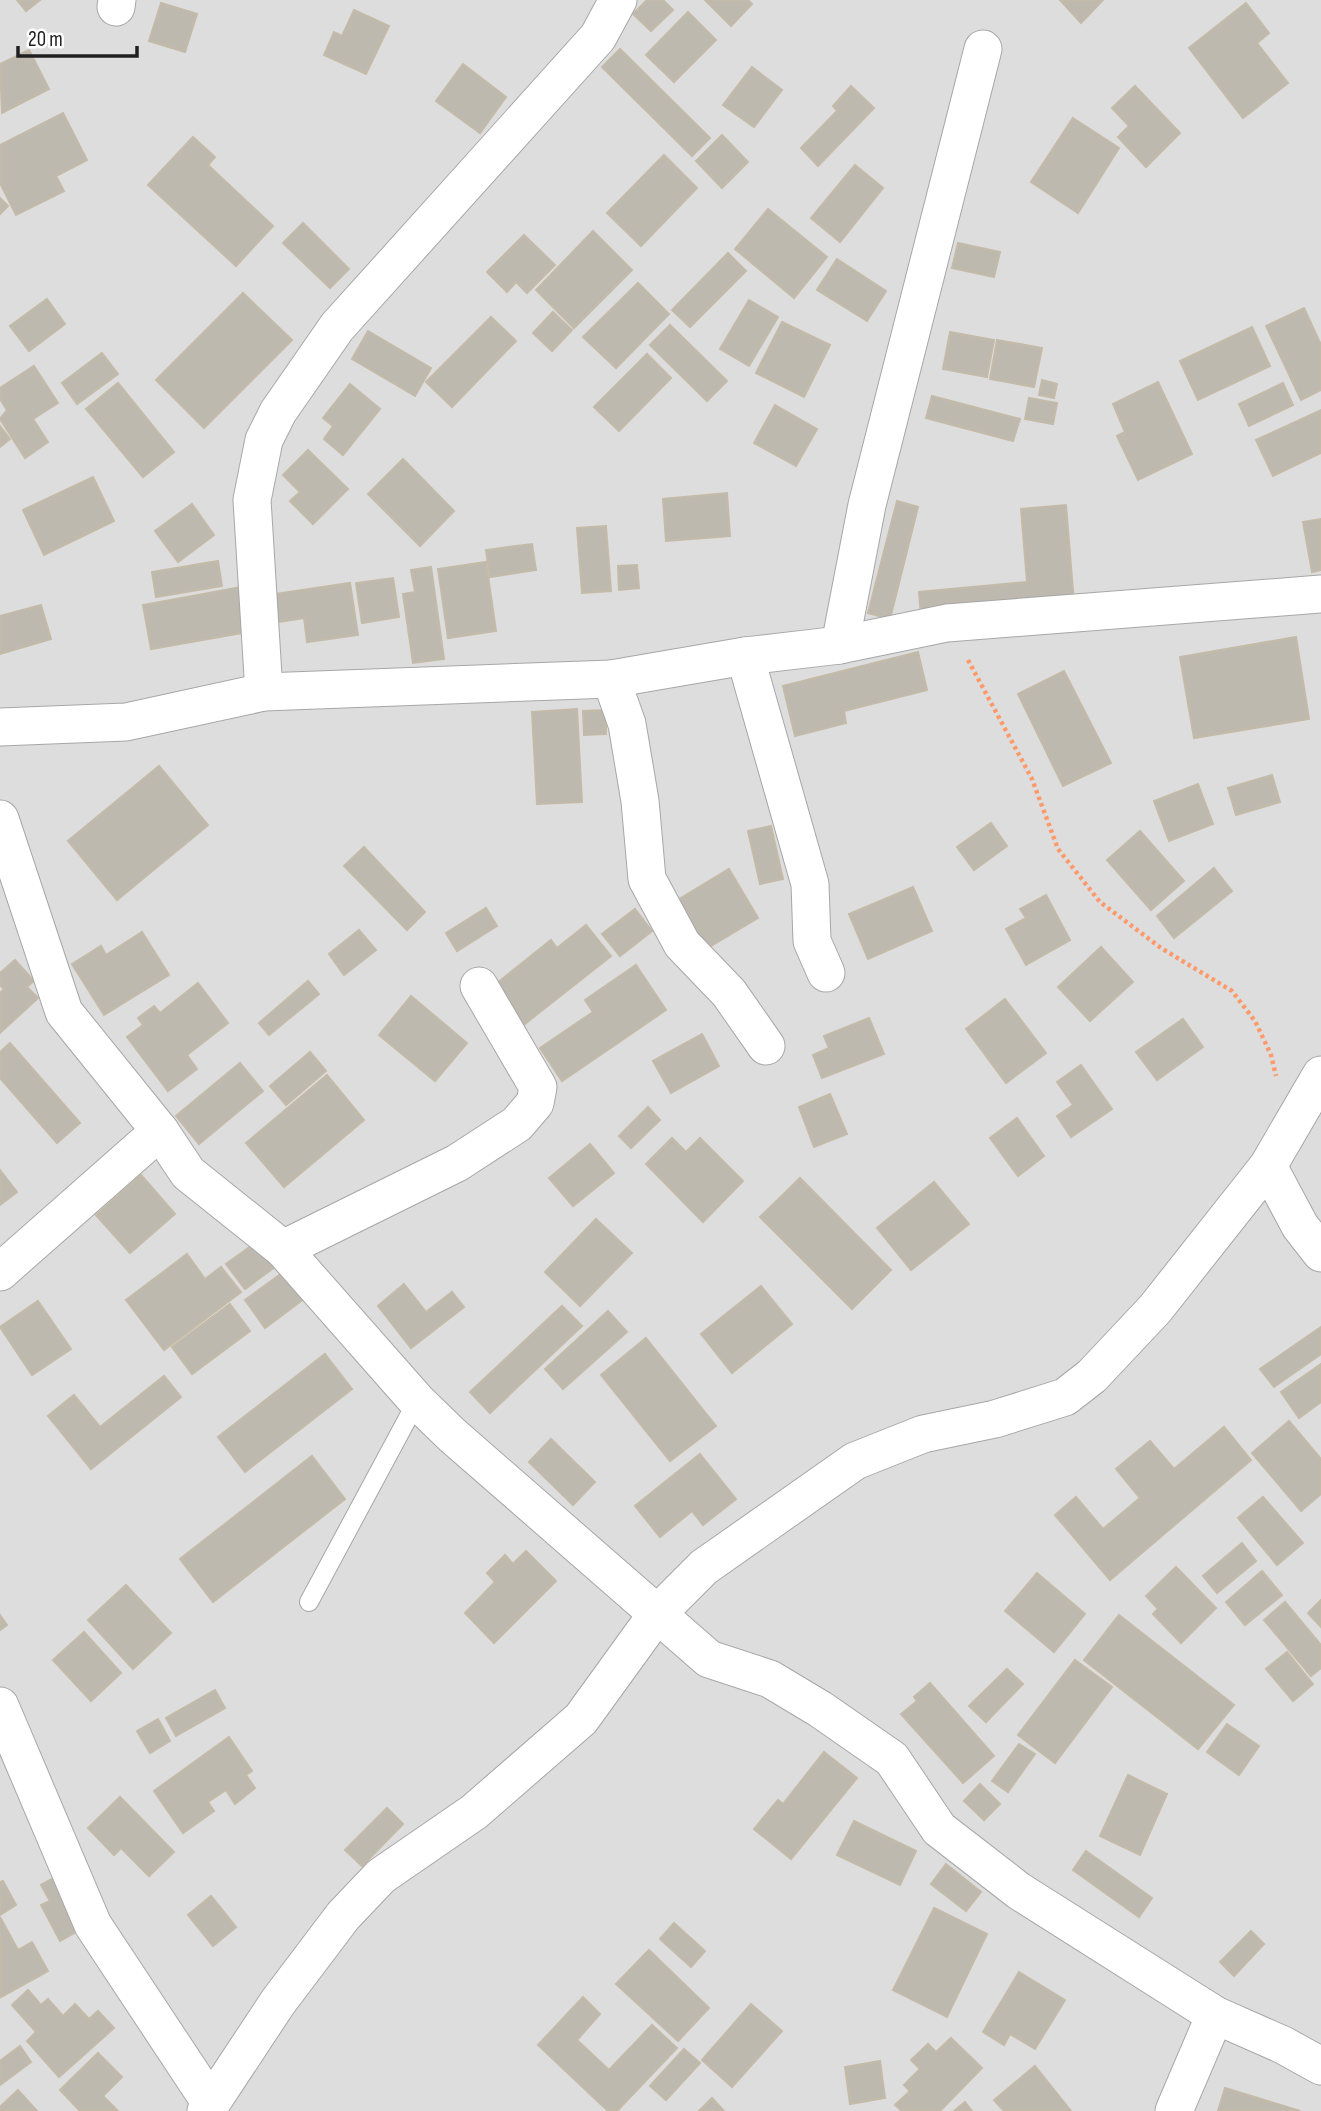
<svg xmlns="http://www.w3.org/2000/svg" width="1321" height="2111" viewBox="0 0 1321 2111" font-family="'Sofia Sans Condensed',sans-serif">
	<rect width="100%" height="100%" fill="#f1f0e6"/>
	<rect fill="#dedddd" x="0" y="0" width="1321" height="2111"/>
	<g fill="#beb9af" stroke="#c3baa8" stroke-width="2">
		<polygon points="17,0 40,0 26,11"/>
		<polygon points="647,0 663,0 673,10 651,31 633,14"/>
		<polygon points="705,0 748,0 752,4 731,26"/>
		<polygon points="1060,0 1103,0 1081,23"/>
		<polygon points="161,3 197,14 185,52 149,41"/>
		<polygon points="1246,3 1269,33 1257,43 1288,83 1243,118 1189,48"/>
		<polygon points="354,10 389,26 366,74 324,55 334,32 342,36"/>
		<polygon points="688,12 716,40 674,82 646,55"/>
		<polygon points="620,49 710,138 692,156 602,67"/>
		<polygon points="29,50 49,89 2,113 0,64"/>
		<polygon points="463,64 506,97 480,133 436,101"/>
		<polygon points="752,67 782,90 754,127 723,105"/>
		<polygon points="851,86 874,108 818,166 801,148 837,111 833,106"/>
		<polygon points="1135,86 1180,133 1146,167 1118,137 1129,126 1112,108"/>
		<polygon points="63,113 87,160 56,176 64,191 16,215 0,183 0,145"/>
		<polygon points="1073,118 1119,148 1078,213 1031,182"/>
		<polygon points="722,135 748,162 722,188 696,161"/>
		<polygon points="193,137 215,157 208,165 273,226 236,266 148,185"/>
		<polygon points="664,155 697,188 641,246 607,213"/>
		<polygon points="855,165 883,188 840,242 811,218"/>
		<polygon points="0,198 8,206 0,214"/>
		<polygon points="768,209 827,257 794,298 735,249"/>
		<polygon points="303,223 349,269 330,288 283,243"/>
		<polygon points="593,231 632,270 574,328 536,290"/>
		<polygon points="524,235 555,265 527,293 516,282 507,292 487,272"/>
		<polygon points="958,243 1000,252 994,277 952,268"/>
		<polygon points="728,253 746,271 690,327 672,310"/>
		<polygon points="837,259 886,291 867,321 817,290"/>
		<polygon points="638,283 669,314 616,368 583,337"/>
		<polygon points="243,293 292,340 204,428 156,380"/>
		<polygon points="47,299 65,324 29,351 10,326"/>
		<polygon points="749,300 778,317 749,366 720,349"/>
		<polygon points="1304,308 1321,345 1321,390 1301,400 1266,326"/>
		<polygon points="553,312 572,330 552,351 533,333"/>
		<polygon points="491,317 516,341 452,407 426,382"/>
		<polygon points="782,322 830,345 804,397 756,373"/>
		<polygon points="670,325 727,381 707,401 650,345"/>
		<polygon points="1252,327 1270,366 1198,400 1180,361"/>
		<polygon points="368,331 431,368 415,396 352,359"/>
		<polygon points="950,332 994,340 987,377 943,369"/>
		<polygon points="997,340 1042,348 1034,387 990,379"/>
		<polygon points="102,353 118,374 77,404 62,383"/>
		<polygon points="647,354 671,378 619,431 594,407"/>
		<polygon points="34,366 58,403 33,419 48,442 25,458 0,419 7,410 0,399 0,388"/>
		<polygon points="1042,380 1057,384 1054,398 1039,395"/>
		<polygon points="1158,382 1192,454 1138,480 1117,436 1125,432 1113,404"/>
		<polygon points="118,383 174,452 143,477 86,409"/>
		<polygon points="1283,383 1293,405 1249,426 1239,404"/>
		<polygon points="350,384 380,409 343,455 324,439 333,426 323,418"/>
		<polygon points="932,396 1020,419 1013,441 926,418"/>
		<polygon points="1029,398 1057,403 1053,424 1025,419"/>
		<polygon points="775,405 817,429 796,466 754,443"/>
		<polygon points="1321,410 1321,453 1273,476 1256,440"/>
		<polygon points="0,426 10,439 0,447"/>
		<polygon points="308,450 348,489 313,524 290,501 300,492 283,475"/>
		<polygon points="403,459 454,511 420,546 368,494"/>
		<polygon points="93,477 114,521 44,555 23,510"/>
		<polygon points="727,493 730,536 666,541 663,499"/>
		<polygon points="897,501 918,507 890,619 868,613"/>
		<polygon points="192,504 214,535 178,562 155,531"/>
		<polygon points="1066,505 1074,603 921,617 919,592 1027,582 1021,509"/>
		<polygon points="1321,519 1321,570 1312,572 1303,522"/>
		<polygon points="606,526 611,591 582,593 577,528"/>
		<polygon points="532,544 536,570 490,577 486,550"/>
		<polygon points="218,561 222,586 156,597 152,572"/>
		<polygon points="486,562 496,631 448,638 438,569"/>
		<polygon points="637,565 639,588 619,590 618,566"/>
		<polygon points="431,567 444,659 413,663 403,594 415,592 411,570"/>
		<polygon points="393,578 399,617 362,623 356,583"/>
		<polygon points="350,583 358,635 307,642 304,618 272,623 268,595"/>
		<polygon points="247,586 254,631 151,649 143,605"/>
		<polygon points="41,605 51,639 0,654 0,616"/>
		<polygon points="1296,637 1309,719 1194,738 1180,657"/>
		<polygon points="918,652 927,690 844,711 846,723 795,736 783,686"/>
		<polygon points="1064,671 1111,763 1063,786 1018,694"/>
		<polygon points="577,709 582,802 537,804 532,712"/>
		<polygon points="606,710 606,734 584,735 583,711"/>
		<polygon points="159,766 208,825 117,900 68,841"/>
		<polygon points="1272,775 1280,802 1236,815 1228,788"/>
		<polygon points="1198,784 1213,824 1169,841 1154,801"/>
		<polygon points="991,823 1007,846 974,870 957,847"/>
		<polygon points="771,826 783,879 760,884 748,831"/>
		<polygon points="1140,831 1184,881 1151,910 1107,860"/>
		<polygon points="364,847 425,912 407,930 344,866"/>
		<polygon points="1214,868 1232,891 1174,938 1157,916"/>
		<polygon points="729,869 758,918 701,952 671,904"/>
		<polygon points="913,887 932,931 868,959 849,914"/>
		<polygon points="1046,895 1070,940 1026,965 1006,929 1026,918 1020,909"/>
		<polygon points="486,908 497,926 457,951 446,933"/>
		<polygon points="635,909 652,931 620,956 602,934"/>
		<polygon points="586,925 611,956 521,1027 491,988 551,940 557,948"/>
		<polygon points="359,930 376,950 344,975 329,954"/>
		<polygon points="142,932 169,975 104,1015 72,964 101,946 106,955"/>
		<polygon points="1101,947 1133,982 1090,1021 1058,987"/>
		<polygon points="15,960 34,981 27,987 38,998 0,1033 0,993 4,989 0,985 0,973"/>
		<polygon points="636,965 666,1010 562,1081 540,1048 593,1012 585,1000"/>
		<polygon points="308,981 319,994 269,1035 259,1023"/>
		<polygon points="198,983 228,1023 187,1055 197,1069 168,1091 127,1037 143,1025 138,1018 154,1006 160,1013"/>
		<polygon points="411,996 467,1043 435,1081 379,1035"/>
		<polygon points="1005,999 1046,1053 1006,1083 966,1029"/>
		<polygon points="869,1018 884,1054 822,1078 813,1055 829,1048 824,1036"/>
		<polygon points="1183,1019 1203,1047 1157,1080 1136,1052"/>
		<polygon points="702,1034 719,1066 671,1093 653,1061"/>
		<polygon points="10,1043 80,1123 57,1143 0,1078 0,1052"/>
		<polygon points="310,1052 326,1071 286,1105 270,1086"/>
		<polygon points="240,1063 263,1091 199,1144 176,1116"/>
		<polygon points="1081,1065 1112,1109 1071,1137 1057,1116 1073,1105 1057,1082"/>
		<polygon points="327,1075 364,1120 284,1187 246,1143"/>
		<polygon points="830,1094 847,1134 814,1147 799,1107"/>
		<polygon points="648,1107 660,1120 631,1148 619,1136"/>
		<polygon points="1017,1118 1044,1156 1018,1176 990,1138"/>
		<polygon points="672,1138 686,1152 700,1138 743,1181 703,1222 646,1164"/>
		<polygon points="590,1144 614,1173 573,1206 549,1178"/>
		<polygon points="0,1170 17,1192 0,1205"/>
		<polygon points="141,1175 175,1214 130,1253 96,1215"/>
		<polygon points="800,1178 891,1270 852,1309 760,1217"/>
		<polygon points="934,1182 969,1224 911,1270 877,1228"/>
		<polygon points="596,1219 632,1253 580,1306 545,1272"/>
		<polygon points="261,1239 279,1264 245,1289 226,1264"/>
		<polygon points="187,1254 205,1279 221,1267 241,1292 164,1350 126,1300"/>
		<polygon points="286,1270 305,1298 265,1328 245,1300"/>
		<polygon points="404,1284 426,1312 452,1292 464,1307 411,1348 378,1306"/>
		<polygon points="761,1286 792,1324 732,1373 701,1334"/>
		<polygon points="38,1301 71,1349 32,1375 0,1327"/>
		<polygon points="230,1304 250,1331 192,1374 172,1347"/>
		<polygon points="562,1306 582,1326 490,1413 470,1392"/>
		<polygon points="608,1311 627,1332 563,1389 545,1369"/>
		<polygon points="1321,1327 1321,1354 1274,1387 1260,1369"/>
		<polygon points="646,1338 716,1426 670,1461 601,1375"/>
		<polygon points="325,1354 352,1389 245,1472 218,1437"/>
		<polygon points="1321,1364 1321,1402 1299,1418 1281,1392"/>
		<polygon points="164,1376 181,1397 91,1469 48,1416 74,1395 100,1427"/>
		<polygon points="1289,1421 1321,1459 1321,1494 1301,1511 1252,1453"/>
		<polygon points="1224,1427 1251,1460 1110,1580 1055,1515 1076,1497 1103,1529 1140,1498 1116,1469 1150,1441 1174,1469"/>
		<polygon points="551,1439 595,1482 573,1505 529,1462"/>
		<polygon points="700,1454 736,1499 703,1525 692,1511 660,1537 635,1506"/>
		<polygon points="312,1456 345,1499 213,1602 180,1559"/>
		<polygon points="1263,1497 1303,1543 1277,1565 1238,1518"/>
		<polygon points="1242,1543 1256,1561 1217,1593 1203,1576"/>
		<polygon points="526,1551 556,1581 494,1643 465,1613 495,1582 487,1573 505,1555 513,1564"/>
		<polygon points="1176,1567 1216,1608 1181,1643 1153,1614 1158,1609 1146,1596"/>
		<polygon points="1262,1571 1282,1595 1245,1625 1226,1602"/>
		<polygon points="1037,1573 1085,1614 1054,1652 1005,1611"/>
		<polygon points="126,1585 171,1633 133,1669 88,1620"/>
		<polygon points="1321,1600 1321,1627 1308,1613"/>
		<polygon points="1285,1602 1321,1645 1321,1668 1311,1676 1264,1620"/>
		<polygon points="0,1615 7,1625 0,1630"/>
		<polygon points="1119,1615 1234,1705 1198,1749 1084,1660"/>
		<polygon points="84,1632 121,1673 91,1701 53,1660"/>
		<polygon points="1287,1652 1313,1684 1293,1701 1266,1669"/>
		<polygon points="1075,1660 1112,1687 1055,1763 1018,1735"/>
		<polygon points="1007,1669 1023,1684 986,1722 969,1706"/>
		<polygon points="930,1683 994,1756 963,1783 901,1714 917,1701 914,1697"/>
		<polygon points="215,1690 225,1708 176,1736 166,1718"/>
		<polygon points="158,1719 170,1741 150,1753 137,1731"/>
		<polygon points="1227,1724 1259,1746 1239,1775 1207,1752"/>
		<polygon points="229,1737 252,1771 246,1775 255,1788 235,1804 226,1790 208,1802 214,1811 183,1833 154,1791"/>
		<polygon points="1019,1744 1035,1754 1008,1792 992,1781"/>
		<polygon points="824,1752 857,1778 791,1859 754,1829 778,1800 783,1804"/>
		<polygon points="1128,1775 1167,1794 1140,1855 1100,1836"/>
		<polygon points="980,1784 1000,1804 984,1820 964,1801"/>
		<polygon points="120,1797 174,1852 149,1876 121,1848 114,1855 88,1828"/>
		<polygon points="387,1808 403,1824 362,1866 345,1850"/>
		<polygon points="854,1821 916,1851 900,1885 837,1855"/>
		<polygon points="1086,1851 1152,1898 1139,1917 1073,1870"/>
		<polygon points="946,1864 981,1892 966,1911 931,1884"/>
		<polygon points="59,1875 87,1926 60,1941 41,1905 50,1901 41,1885"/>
		<polygon points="3,1881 16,1905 0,1915 0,1882"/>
		<polygon points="211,1896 236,1927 213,1946 188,1915"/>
		<polygon points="934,1908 987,1934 947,2017 893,1990"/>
		<polygon points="0,1917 18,1950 32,1942 48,1971 1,1997"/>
		<polygon points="674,1923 705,1951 691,1967 660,1939"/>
		<polygon points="1251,1931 1264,1944 1234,1976 1220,1962"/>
		<polygon points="649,1950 709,2008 678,2041 616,1984"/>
		<polygon points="1019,1972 1065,2000 1035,2049 1010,2034 1004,2045 983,2032"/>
		<polygon points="28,1990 41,2005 48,1999 63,2016 75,2004 89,2019 98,2011 114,2028 59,2077 27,2041 36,2032 12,2005"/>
		<polygon points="583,1997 600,2014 577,2040 609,2070 652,2025 677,2048 617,2111 608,2111 538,2045"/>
		<polygon points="751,2004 782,2031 732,2087 702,2060"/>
		<polygon points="951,2038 982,2068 940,2111 902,2111 895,2105 910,2091 904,2085 920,2069 911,2060 928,2044 936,2052"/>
		<polygon points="20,2046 31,2062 0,2085 0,2061"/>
		<polygon points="684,2049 700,2063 666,2100 650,2086"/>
		<polygon points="98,2053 122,2077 103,2096 118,2111 80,2111 60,2090"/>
		<polygon points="880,2061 885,2098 850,2104 845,2067"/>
		<polygon points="1035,2066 1071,2111 1004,2111 994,2100"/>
		<polygon points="1225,2088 1300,2111 1218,2111"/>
		<polygon points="18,2090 37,2111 0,2111 0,2107"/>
		<polygon points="712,2098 724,2111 699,2111"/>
		<polygon points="965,2102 972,2111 954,2111"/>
	</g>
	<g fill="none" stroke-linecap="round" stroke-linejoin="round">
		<defs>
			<polyline id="service" points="309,1602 417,1401"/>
			<g id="minor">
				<polyline points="116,7 117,0"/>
				<polyline points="840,645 867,505 983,49"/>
				<polyline points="745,656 810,884 812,941 826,973"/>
				<polyline points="611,679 627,724 640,801 647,879 682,944 729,993 766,1046"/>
				<polyline points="264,692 252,500 264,440 278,412 337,327 598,37 618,0"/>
				<polyline points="0,727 126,722 264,692 611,679 745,656 840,645 947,623 1321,594"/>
				<polyline points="0,819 64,1012 160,1131 188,1173 283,1249 417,1401 452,1435 709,1659 770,1679 820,1709 892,1759 939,1829 1019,1891 1215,2015 1283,2045 1321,2066"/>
				<polyline points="1268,1166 1300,1226 1321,1253"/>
				<polyline points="283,1249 457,1163 517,1124 535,1103 538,1087 479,986"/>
				<polyline points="0,1272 160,1131"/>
				<polyline points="0,1706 93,1925 210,2102"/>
				<polyline points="206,2111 278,2002 343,1916 381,1876 474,1812 581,1719 657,1614 704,1567 855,1461 923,1434 995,1419 1065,1397 1092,1376 1155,1309 1268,1166 1321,1075"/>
				<polyline points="1174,2111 1215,2015"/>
			</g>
		</defs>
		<use href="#service" stroke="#a7a7a7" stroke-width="20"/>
		<use href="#minor" stroke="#a7a7a7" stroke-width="39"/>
		<polyline stroke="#fc9a6c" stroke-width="4.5" stroke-dasharray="3.5 3.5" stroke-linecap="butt" points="968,660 1032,779 1058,849 1100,902 1161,948 1232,991 1255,1021 1271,1055 1276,1076"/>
		<use href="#service" stroke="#fff" stroke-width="18"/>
		<use href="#minor" stroke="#fff" stroke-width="37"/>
	</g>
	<path d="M18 46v10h119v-10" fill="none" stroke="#202020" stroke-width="3.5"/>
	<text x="28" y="46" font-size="21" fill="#202020" stroke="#ffffff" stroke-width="5" paint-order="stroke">20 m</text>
</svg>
